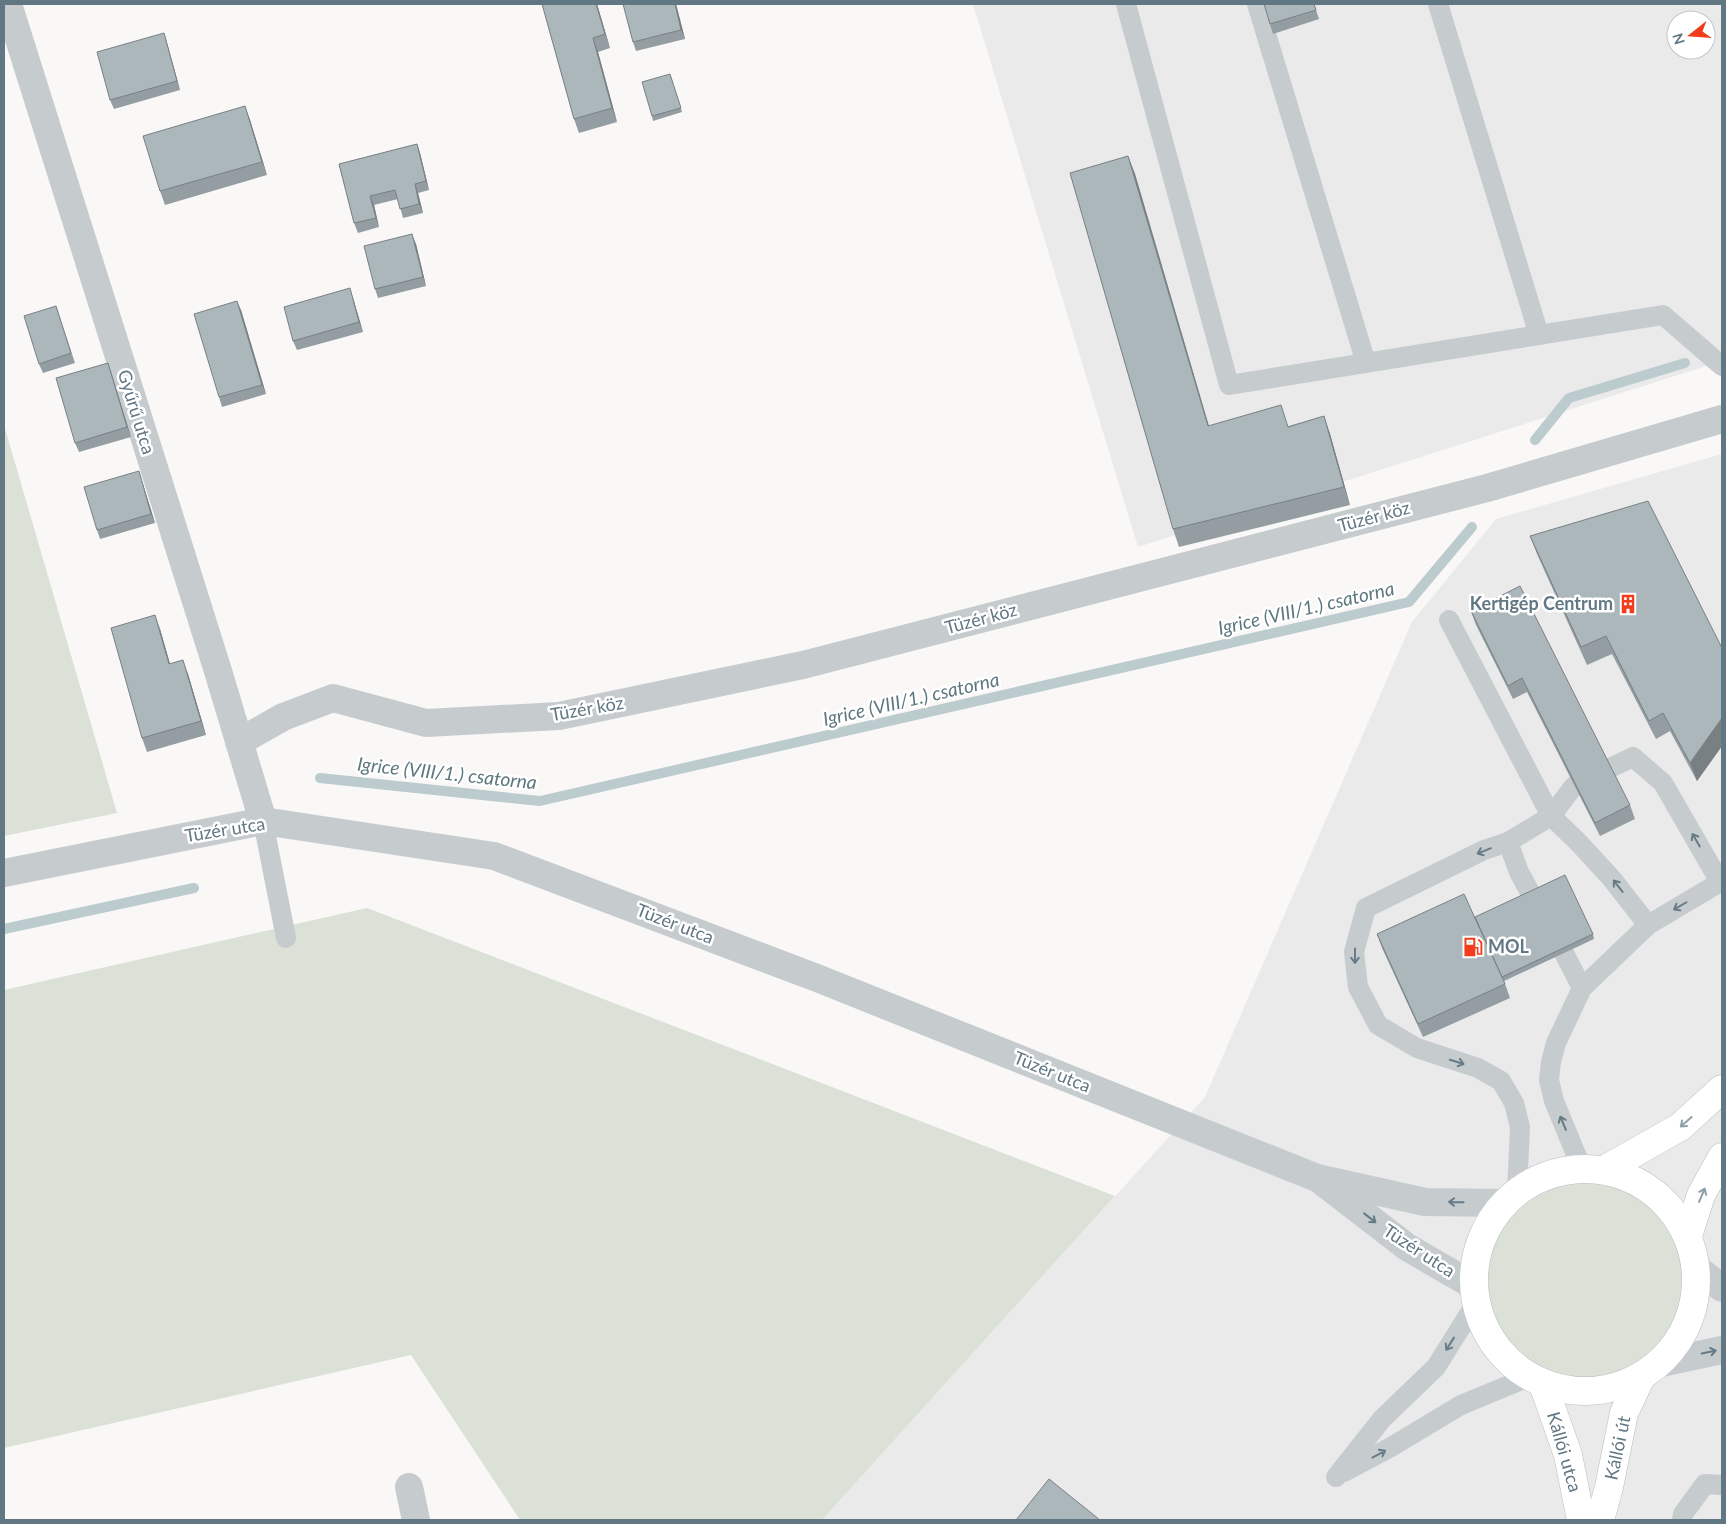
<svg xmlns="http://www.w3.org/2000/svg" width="1726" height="1524" viewBox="0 0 1726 1524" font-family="Lato,sans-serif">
	<rect width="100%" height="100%" fill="#f9f8f6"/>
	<g fill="#e9eae9" fill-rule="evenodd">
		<path d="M973 4H1722V361L1138 547ZM1676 20H1706V50H1676Z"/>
		<polygon points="1722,454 1722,1520 822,1520 1205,1097 1412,622 1496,519"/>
	</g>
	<g fill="#dbe1d6">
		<polygon points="4,425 117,813 4,836"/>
		<polygon points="367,908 1115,1196 822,1520 520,1520 411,1355 4,1448 4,990"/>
		<circle cx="1583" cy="1279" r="100"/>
	</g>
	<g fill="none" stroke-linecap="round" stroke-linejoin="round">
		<g stroke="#bccbce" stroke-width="10">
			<polyline points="1535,440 1569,398 1685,363"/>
			<polyline points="320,778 540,801 1409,602 1472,527"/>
			<polyline points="4,929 194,888"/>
		</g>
		<defs>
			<g id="secondary">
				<circle cx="1585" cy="1280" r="111"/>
				<polyline points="1604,1170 1680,1127 1722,1089"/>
				<polyline points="1688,1236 1701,1195 1722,1157"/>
				<polyline points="1543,1384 1568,1455 1581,1520"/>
				<polyline points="1600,1520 1609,1487 1624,1413 1641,1377"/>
			</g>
		</defs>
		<use href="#secondary" stroke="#b8bec3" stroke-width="29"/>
		<g stroke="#c6cbce" stroke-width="20">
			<polyline points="1126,4 1229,385 1663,315 1722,366"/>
			<polyline points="1257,4 1366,363"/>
			<polyline points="1438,4 1539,335"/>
			<polyline points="1449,620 1551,816 1579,843 1612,879 1648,925"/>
			<polyline points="1610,768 1633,757 1663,783 1720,882"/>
			<polyline points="263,821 286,938"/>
			<polyline points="1508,842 1551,816 1574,786"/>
			<polyline points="1564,953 1582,988"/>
			<polyline points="1582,1169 1554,1101 1549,1080 1551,1062 1556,1043 1582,988 1648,925 1722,881"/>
			<polyline points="1517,1192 1520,1127 1514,1103 1501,1081 1478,1068 1417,1048 1378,1025 1358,987 1354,952 1366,908 1484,850 1508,842 1519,872 1532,896"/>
			<polyline points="1344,1472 1391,1447 1461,1405 1529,1377"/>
			<polyline points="1336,1477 1382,1419 1436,1367 1476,1303"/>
			<polyline points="1682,1520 1683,1514 1705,1484 1722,1485"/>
		</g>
		<g stroke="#c6cbce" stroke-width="28">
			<polyline points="8,4 218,671 263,821"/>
			<polyline points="239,742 283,717 333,698 426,723 559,716 803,665 1487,488 1722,419"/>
			<polyline points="4,873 263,821 494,856 817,978 1317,1178 1425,1202 1505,1203"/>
			<polyline points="1324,1183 1407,1247 1474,1286"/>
			<polyline points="1696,1268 1722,1288"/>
			<polyline points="1661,1363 1722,1350"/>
			<polyline points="409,1487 416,1520"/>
		</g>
		<use href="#secondary" stroke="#fff" stroke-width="28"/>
	</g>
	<g fill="#949da2">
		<polygon points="542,4 597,4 610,48 598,52 617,122 579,133 574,119"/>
		<polygon points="623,4 676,4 685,39 636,51 633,42"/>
		<polygon points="1314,4 1319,19 1273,34 1270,24"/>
		<polygon points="164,33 167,43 180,90 114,109 110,100"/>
		<polygon points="670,74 682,112 653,121 652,116"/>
		<polygon points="245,106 250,120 267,175 165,205 160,191"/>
		<polygon points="417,144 420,153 429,190 418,193 423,213 403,218 398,199 374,205 379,227 358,233 354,223 339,164"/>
		<polygon points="1128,156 1135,174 1209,426 1289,426 1324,416 1330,434 1350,505 1179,547 1173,529"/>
		<polygon points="416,244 426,286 378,298 375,289"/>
		<polygon points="353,298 363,332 297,350 293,341"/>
		<polygon points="56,306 75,363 43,373 39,364"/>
		<polygon points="241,310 266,394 222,407 219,397"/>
		<polygon points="111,372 131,437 79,452 75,443"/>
		<polygon points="142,481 155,523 100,539 97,530"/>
		<polygon points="1530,536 1722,648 1722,746 1697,781 1670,731 1656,739 1612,654 1587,665 1537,554"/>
		<polygon points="1471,611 1630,805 1635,819 1600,836 1527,692 1513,699 1476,625"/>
		<polygon points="160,629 170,664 188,674 206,735 147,752 142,738"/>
		<polygon points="1475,917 1593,934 1594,939 1504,981 1510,998 1423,1037 1382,948 1377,934"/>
	</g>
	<g fill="#788084">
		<polygon points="596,4 597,4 610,48 605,34"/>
		<polygon points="675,4 676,4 685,39 681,30"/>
		<polygon points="164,33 167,43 180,90 177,81"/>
		<polygon points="593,38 598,52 617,122 612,108"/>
		<polygon points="245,106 250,120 267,175 262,162"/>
		<polygon points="417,144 420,153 429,190 426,181"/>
		<polygon points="1128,156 1135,174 1214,444 1208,426"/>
		<polygon points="415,184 418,193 423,213 419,204"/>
		<polygon points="370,196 374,205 379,227 376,218"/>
		<polygon points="412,234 416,244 426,286 423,277"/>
		<polygon points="350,288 353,298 363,332 359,322"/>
		<polygon points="237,301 241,310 266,394 262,385"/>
		<polygon points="108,363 111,372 131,437 127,427"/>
		<polygon points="1324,416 1330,434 1350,505 1344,487"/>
		<polygon points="139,471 142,481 155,523 151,514"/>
		<polygon points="155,615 160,629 174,678 169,664"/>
		<polygon points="183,660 188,674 206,735 201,721"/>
		<polygon points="1722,718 1722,746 1697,781 1690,763"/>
	</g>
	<g fill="#acb7bc" stroke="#788084">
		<polygon points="542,4 596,4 605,34 593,38 612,108 574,119"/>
		<polygon points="623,4 675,4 681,30 633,42"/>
		<polygon points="1264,4 1314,4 1316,10 1270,24"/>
		<polygon points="164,33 177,81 110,100 97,52"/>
		<polygon points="670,74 681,108 652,116 642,82"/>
		<polygon points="245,106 262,162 160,191 143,136"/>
		<polygon points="417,144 426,181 415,184 419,204 400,209 395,190 370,196 376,218 354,223 339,164"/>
		<polygon points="1128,156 1208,426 1281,405 1288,427 1324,416 1344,487 1173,529 1070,173"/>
		<polygon points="412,234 423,277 375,289 364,246"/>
		<polygon points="350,288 359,322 293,341 284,307"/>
		<polygon points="237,301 262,385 219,397 194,314"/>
		<polygon points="56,306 71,353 39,364 24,316"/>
		<polygon points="108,363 127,427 75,443 56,378"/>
		<polygon points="139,471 151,514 97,530 84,487"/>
		<polygon points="1648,501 1722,648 1722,718 1690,763 1663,713 1649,721 1606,636 1581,647 1530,536"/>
		<polygon points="1520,586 1630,805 1595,823 1522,678 1508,686 1471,611"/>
		<polygon points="155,615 169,664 183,660 201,721 142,738 111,628"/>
		<polygon points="1565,875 1593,934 1502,977 1475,917"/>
		<polygon points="1464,894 1505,984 1418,1024 1377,934"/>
		<polygon points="1049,1479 1100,1520 1016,1520"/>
	</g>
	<defs><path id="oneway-shaft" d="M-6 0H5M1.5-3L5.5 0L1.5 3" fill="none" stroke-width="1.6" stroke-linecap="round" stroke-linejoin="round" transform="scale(1.25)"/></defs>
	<g stroke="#667b88">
		<use href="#oneway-shaft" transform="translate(1696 840) rotate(-120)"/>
		<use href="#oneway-shaft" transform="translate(1484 851) rotate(158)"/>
		<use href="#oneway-shaft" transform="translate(1618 886) rotate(-128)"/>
		<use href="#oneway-shaft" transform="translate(1680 906) rotate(150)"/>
		<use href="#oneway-shaft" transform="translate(1355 956) rotate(90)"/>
		<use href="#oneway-shaft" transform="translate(1457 1062) rotate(17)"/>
		<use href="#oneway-shaft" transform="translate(1563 1123) rotate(-113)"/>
		<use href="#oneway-shaft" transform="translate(1456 1202) rotate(-179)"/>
		<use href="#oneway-shaft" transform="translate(1370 1218) rotate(38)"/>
		<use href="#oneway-shaft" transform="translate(1450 1344) rotate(122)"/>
		<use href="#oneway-shaft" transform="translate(1709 1352) rotate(-12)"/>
		<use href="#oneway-shaft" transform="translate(1379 1454) rotate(-28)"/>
	</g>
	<g stroke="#90a0a9">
		<use href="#oneway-shaft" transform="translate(1686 1122) rotate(139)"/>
		<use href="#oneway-shaft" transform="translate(1702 1195) rotate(-67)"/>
	</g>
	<defs>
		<symbol id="building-bare" viewBox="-9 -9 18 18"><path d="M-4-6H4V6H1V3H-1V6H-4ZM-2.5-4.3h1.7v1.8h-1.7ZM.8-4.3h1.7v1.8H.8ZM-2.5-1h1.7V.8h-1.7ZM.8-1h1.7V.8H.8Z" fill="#f33c1b" stroke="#fff" stroke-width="2.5" paint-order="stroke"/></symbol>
		<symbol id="fuel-bare" viewBox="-9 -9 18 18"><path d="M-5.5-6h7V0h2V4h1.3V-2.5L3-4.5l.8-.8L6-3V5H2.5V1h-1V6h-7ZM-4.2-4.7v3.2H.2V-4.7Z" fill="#f33c1b" stroke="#fff" stroke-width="2.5" paint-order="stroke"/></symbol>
	</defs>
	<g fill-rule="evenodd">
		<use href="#building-bare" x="1614" y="590" width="28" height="28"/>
		<use href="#fuel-bare" x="1459" y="933" width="28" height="28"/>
	</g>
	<g text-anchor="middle" stroke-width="5" stroke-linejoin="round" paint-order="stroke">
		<g font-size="18" fill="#617784" stroke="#fff">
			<text transform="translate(136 412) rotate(73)" y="6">Gyűrű utca</text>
			<text transform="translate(1374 517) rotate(-15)" y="6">Tüzér köz</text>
			<text transform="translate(981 619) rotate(-15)" y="6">Tüzér köz</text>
			<text transform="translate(587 709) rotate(-10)" y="6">Tüzér köz</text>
			<text transform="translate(225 830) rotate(-9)" y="6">Tüzér utca</text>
			<text transform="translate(675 924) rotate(21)" y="6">Tüzér utca</text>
			<text transform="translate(1052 1072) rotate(22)" y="6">Tüzér utca</text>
			<text transform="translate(1419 1251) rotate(33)" y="6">Tüzér utca</text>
			<text transform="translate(1618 1448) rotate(-78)" y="6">Kállói út</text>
			<text transform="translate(1564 1452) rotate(74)" y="6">Kállói utca</text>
		</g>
		<g font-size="18" font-weight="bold" fill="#617784" stroke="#fff" text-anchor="end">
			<text x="1613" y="610">Kertigép Centrum</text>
			<text x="1488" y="953" text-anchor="start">MOL</text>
		</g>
		<g font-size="19" font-style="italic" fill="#5c777e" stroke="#fff">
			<text transform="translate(1306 608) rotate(-13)" y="7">Igrice (VIII/1.) csatorna</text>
			<text transform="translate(911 699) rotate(-13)" y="7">Igrice (VIII/1.) csatorna</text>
			<text transform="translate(447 773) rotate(6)" y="7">Igrice (VIII/1.) csatorna</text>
		</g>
	</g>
	<rect width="1726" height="1524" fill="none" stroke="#617784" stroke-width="10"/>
	<g transform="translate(1691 35) rotate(253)"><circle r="24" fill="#ffffff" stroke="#c0c9ce"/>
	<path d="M0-4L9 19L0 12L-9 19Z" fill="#f33c1b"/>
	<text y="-8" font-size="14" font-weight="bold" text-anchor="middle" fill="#617784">N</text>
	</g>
</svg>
